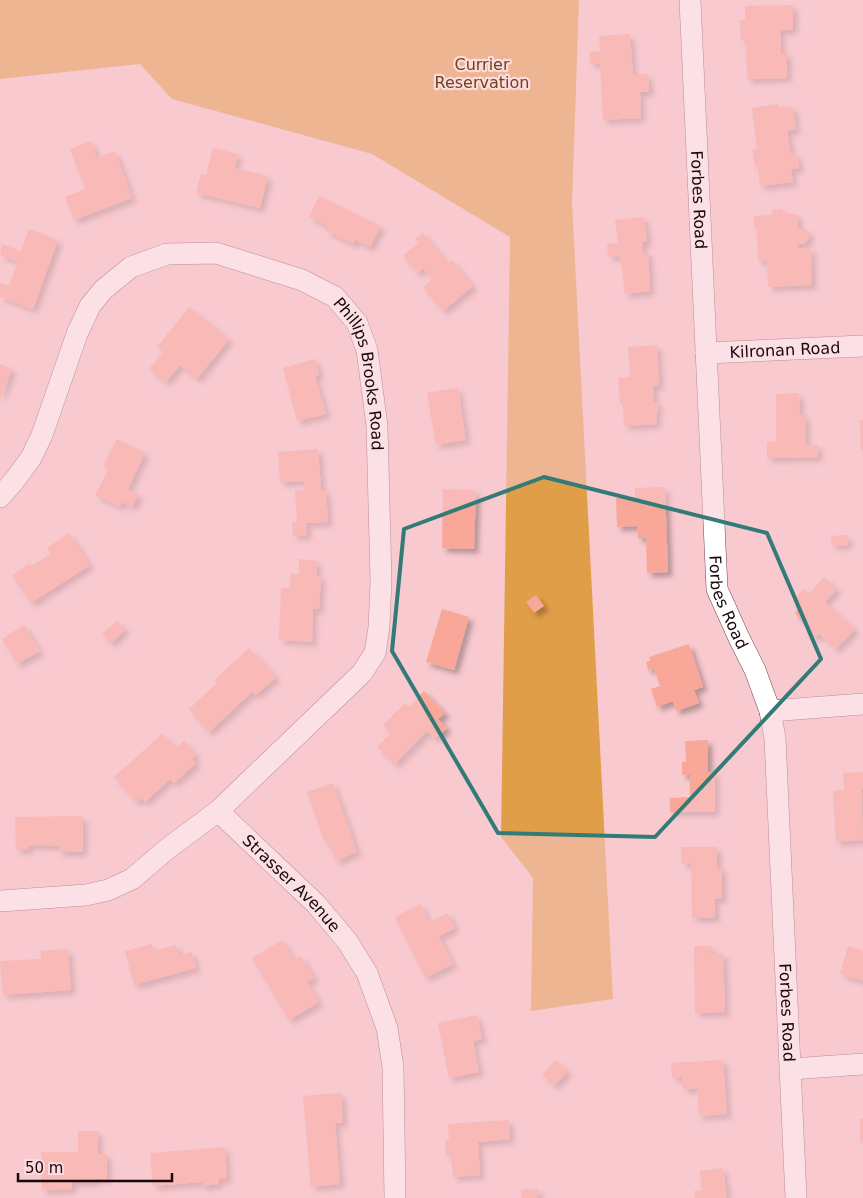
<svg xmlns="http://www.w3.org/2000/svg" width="863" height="1198" viewBox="0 0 863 1198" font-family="'DejaVu Sans',sans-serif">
	<defs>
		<filter id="shadow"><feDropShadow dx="4.5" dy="4.5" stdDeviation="2.5" flood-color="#0004"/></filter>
	</defs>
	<rect width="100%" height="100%" fill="#f8c9cf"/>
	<polygon fill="#e19e48" points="0,0 579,0 572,203 613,999 531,1011 533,878 501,837 510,237 372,154 172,99 140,64 0,79"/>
	<g fill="#f8a799" filter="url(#shadow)">
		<polygon points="793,5 793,30 780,30 781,53 787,53 787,78 747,79 746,40 741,40 740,20 745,20 745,6"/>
		<polygon points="630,34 633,75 648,74 649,92 640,92 641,118 603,120 600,63 590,64 589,52 600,51 599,36"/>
		<polygon points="778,104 778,108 793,106 796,129 787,131 791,155 797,154 799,168 791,169 793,182 760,186 758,166 755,167 752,149 757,149 752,108"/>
		<polygon points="91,141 97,158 115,151 132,198 74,220 65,197 85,189 70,149"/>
		<polygon points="213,148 238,154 235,168 268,176 260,208 196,193 201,174 206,175"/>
		<polygon points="319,196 381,226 370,247 355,240 353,244 326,231 328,226 309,217"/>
		<polygon points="781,209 786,214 798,214 798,229 805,229 809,232 809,239 804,244 798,244 798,248 811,248 812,285 768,287 767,260 758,261 757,230 754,228 754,216 771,215 773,210"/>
		<polygon points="644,217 647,242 642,242 643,252 648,252 650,291 625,294 620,256 608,257 607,244 618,243 615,220"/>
		<polygon points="29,229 58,240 33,309 0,297 0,283 9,286 18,261 0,255 2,244 21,251"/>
		<polygon points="423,233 448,263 452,260 473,286 443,311 423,287 432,280 423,268 418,273 403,256 419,243 415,239"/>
		<polygon points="189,307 229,339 197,379 180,365 166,382 149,369 163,352 157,347"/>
		<polygon points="657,345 659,386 653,386 654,403 658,402 656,424 624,426 623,404 620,404 618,378 630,377 628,347"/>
		<polygon points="315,359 319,375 315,377 326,414 297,421 283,368"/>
		<polygon points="0,364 12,369 0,399"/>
		<polygon points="458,388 466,440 436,445 427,393"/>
		<polygon points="799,393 800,415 805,415 806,445 818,445 818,457 767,458 767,442 776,441 776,394"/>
		<polygon points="860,420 863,420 863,450 861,450"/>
		<polygon points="117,439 145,453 128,489 139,495 132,507 122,502 120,507 95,495 109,469 103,466"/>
		<polygon points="318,449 321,490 326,490 328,522 306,523 307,535 293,536 292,522 297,522 295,491 305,490 304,481 280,482 278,452"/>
		<polygon points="665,487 668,572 647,573 646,538 638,538 637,526 617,527 616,498 635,497 635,488"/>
		<polygon points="443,489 476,490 474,549 442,548"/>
		<polygon points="69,533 90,565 31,603 12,575 30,563 31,566 51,554 47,548"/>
		<polygon points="848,535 848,545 832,546 831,536"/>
		<polygon points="299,559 317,561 316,576 321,576 319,609 313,609 312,642 279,640 281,588 290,588 291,573 299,574"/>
		<polygon points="824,577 837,589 825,602 855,629 836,649 819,634 815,638 806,629 811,623 802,615 799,618 795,613 800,607 793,601 803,589 809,594"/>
		<polygon points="536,595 544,606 534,613 526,602"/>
		<polygon points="442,609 469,617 454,670 426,662"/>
		<polygon points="117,621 125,630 111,643 102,634"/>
		<polygon points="24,625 40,651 17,664 2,639"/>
		<polygon points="689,644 703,687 694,690 699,703 676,711 673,701 657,707 651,689 660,686 654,668 648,670 646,662 650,661 649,657"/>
		<polygon points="249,648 276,677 256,695 252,692 209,732 189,709 217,683 214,680"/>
		<polygon points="424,691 445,713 438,719 447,728 435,739 427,731 395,764 377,747 391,733 383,725 405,703 409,707"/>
		<polygon points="162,734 176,748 184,741 196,755 192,759 196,763 174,783 170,779 145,802 141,798 136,802 114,777"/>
		<polygon points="708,740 708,772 715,772 715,812 670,812 670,798 690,797 690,775 682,775 682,762 686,762 685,741"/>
		<polygon points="863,772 863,789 861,789 863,840 836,842 833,791 844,790 843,773"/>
		<polygon points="333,783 357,852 336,861 328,842 325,843 307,792"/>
		<polygon points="83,816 83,852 59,852 59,846 28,845 29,849 16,850 15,817"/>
		<polygon points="681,847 717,847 717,868 722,868 722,899 715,899 715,918 692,918 691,863 682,864"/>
		<polygon points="420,904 429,922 448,913 455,928 439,936 453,964 425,978 395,917"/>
		<polygon points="282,940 294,960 301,956 314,978 307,982 319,1002 289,1020 252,958"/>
		<polygon points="152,944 153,951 176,945 179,956 192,952 196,968 134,985 125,951"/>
		<polygon points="694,946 711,946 711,953 723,953 725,1012 695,1013"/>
		<polygon points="848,946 863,951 863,981 840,974"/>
		<polygon points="68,949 71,990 3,995 0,961 41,959 41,951"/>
		<polygon points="477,1015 482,1039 473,1041 479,1072 449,1078 438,1023"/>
		<polygon points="556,1060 568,1071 554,1086 542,1075"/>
		<polygon points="723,1060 727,1114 699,1116 697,1088 683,1089 682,1077 672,1078 671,1063"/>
		<polygon points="341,1093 343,1123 335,1123 340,1184 311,1187 303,1096"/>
		<rect x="860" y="1119" width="3" height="22"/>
		<polygon points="509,1120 510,1139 478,1142 480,1175 453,1177 451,1156 446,1156 445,1141 449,1140 448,1124"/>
		<polygon points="78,1131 98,1131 98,1154 107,1154 107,1179 95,1179 95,1182 72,1182 72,1189 42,1190 41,1152 78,1152"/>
		<polygon points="225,1147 227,1179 219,1179 219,1184 202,1186 202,1182 153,1186 150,1153"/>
		<polygon points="723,1168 727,1198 695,1198 694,1191 702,1190 700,1171"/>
		<polygon points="538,1189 538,1198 522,1198 521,1190"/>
	</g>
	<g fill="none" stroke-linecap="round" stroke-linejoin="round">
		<defs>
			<g id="minor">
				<path id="s1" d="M690 0 717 589 739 638 755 670 770 711 775 738 796 1198"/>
				<path id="s2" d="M706 353 863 346"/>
				<path id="s3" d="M0 497 14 481 31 458 42 435 77 334 90 306 103 290 131 267 167 254 216 253 302 280 335 297 357 323 367 350 377 426 381 581 379 627 375 653 362 673 218 811"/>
				<polyline points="770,711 863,704"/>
				<path id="s4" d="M0 901 86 895 108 890 132 879 167 849 218 811 316 904 347 941 367 973 387 1028 393 1067 395 1198"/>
				<polyline points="791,1069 863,1064"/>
			</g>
		</defs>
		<use href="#minor" stroke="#76464d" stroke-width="22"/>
		<use href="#minor" stroke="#fff" stroke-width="21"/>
	</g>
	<path d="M0 0H863V1198H0ZM544 477 767 533 821 659 655 837 498 833 392 651 404 529Z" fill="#f8c9cf" fill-opacity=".55" fill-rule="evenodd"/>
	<path fill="none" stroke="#327b77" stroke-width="4" stroke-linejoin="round" d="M544 477 767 533 821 659 655 837 498 833 392 651 404 529Z"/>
	<g text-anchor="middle" stroke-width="4.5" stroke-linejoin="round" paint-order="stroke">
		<g font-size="16" fill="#684617" stroke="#fedade">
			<text x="482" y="70">Currier<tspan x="482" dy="18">Reservation</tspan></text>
		</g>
		<g font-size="16" fill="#190709" stroke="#fedade">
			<text dy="6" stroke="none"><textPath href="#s1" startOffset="200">Forbes Road</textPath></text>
			<text dy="6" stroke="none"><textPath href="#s2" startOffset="79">Kilronan Road</textPath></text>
			<text dy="6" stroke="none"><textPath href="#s3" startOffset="568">Phillips Brooks Road</textPath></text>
			<text dy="6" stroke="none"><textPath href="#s1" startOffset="605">Forbes Road</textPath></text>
			<text dy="6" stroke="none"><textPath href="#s4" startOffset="348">Strasser Avenue</textPath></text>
			<text dy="6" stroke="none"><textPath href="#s1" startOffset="1025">Forbes Road</textPath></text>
		</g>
	</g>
	<path d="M18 1173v8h154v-8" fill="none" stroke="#190709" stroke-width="2.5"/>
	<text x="25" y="1173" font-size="15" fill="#190709" stroke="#fedade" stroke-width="4" paint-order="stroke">50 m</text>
</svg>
